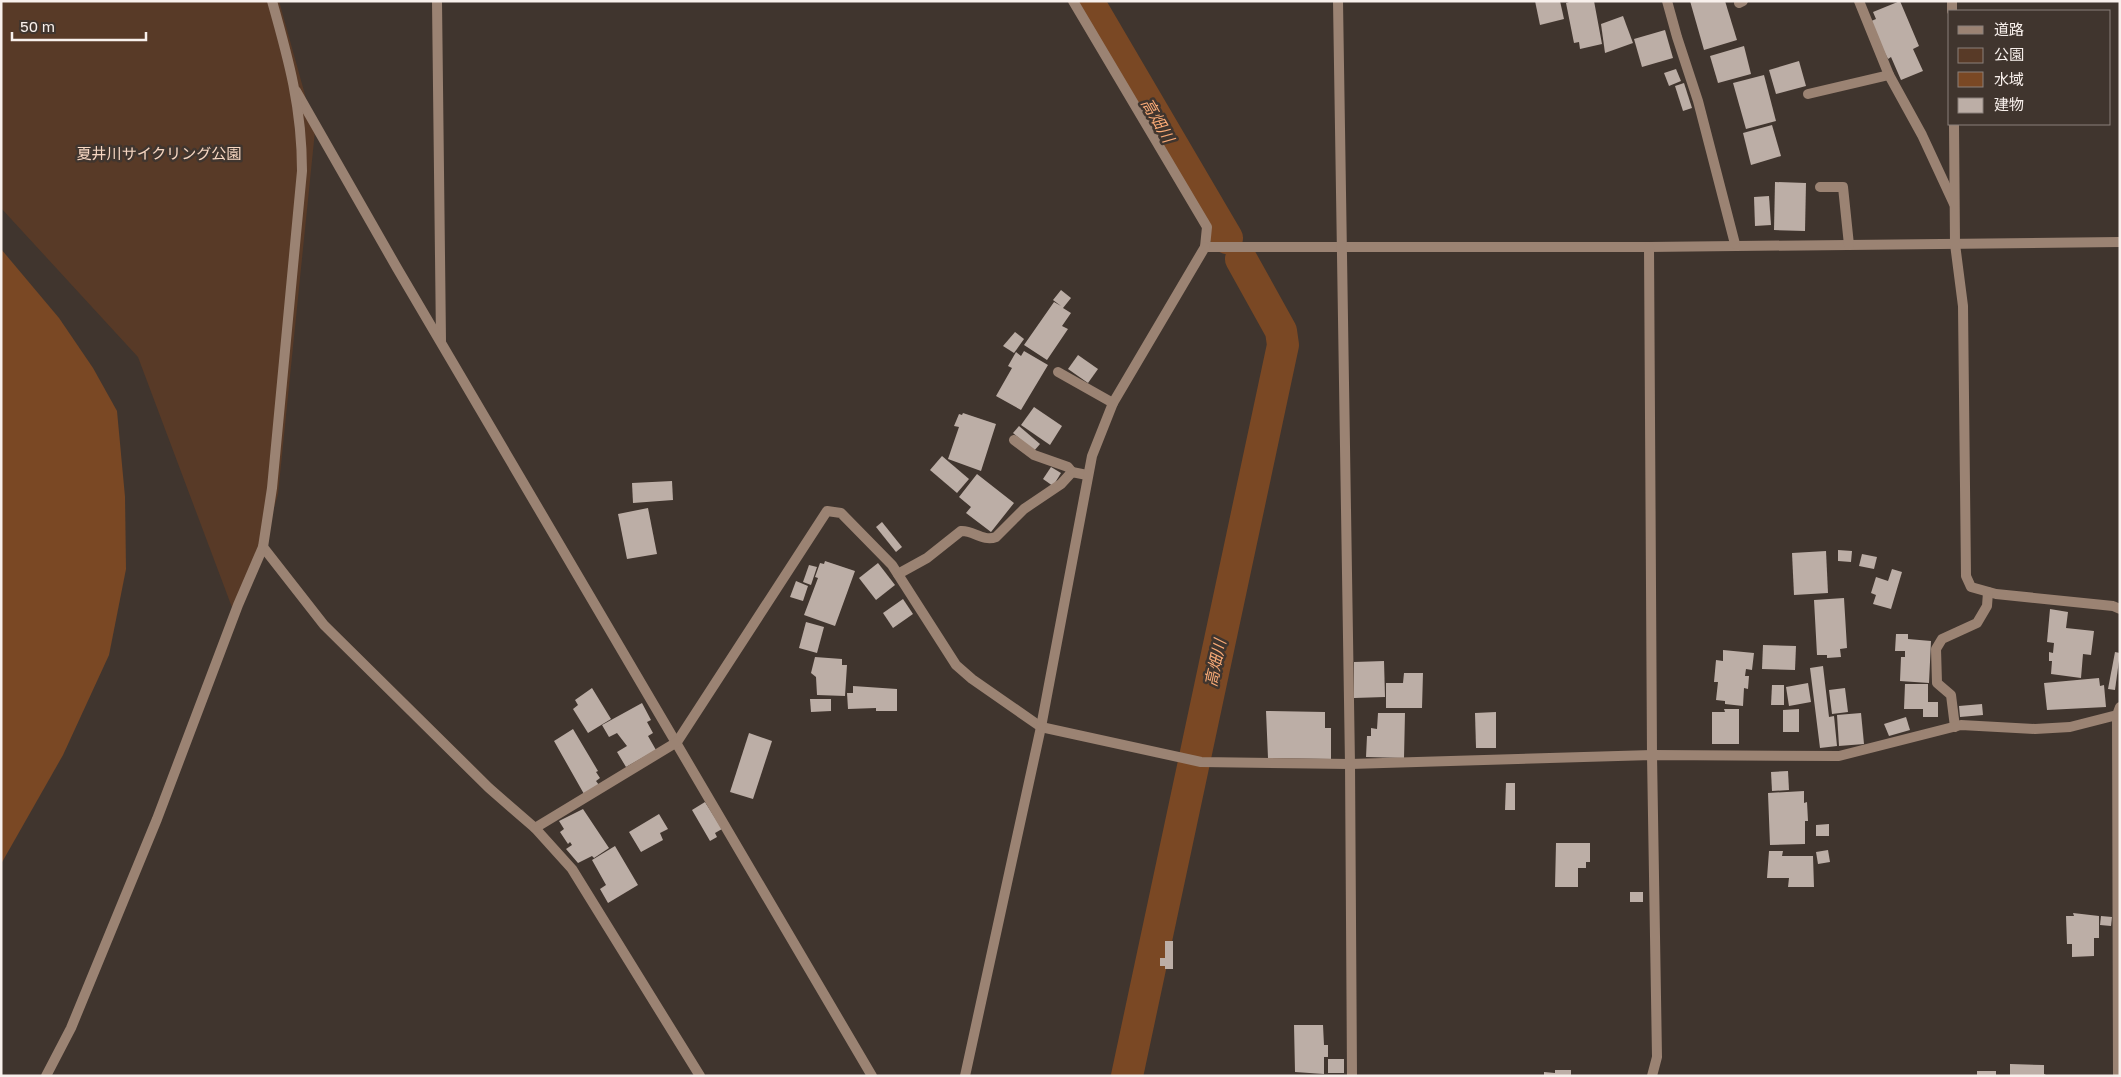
<svg xmlns="http://www.w3.org/2000/svg" width="2121" height="1077" viewBox="0 0 2121 1077" font-family="'Golos Text','Noto Sans JP',sans-serif">
	<rect width="100%" height="100%" fill="#40352e"/>
	<polygon fill="#583a27" points="1,1 279,1 315,131 278,494 258,563 236,618 138,357 1,208"/>
	<polygon fill="#7a4824" points="1,249 59,318 93,368 117,411 125,497 126,569 109,655 63,755 1,864"/>
	<g fill="none" stroke-linecap="round" stroke-linejoin="round">
		<g stroke="#7a4824" stroke-width="32">
			<polyline points="1088,1 1227,238"/>
			<polyline points="1127,1076 1283,345 1281,331 1241,259"/>
		</g>
	</g>
	<g fill="#bcaea6">
		<polygon points="1535,1 1560,1 1564,19 1540,25"/>
		<polygon points="1572,1 1594,1 1602,44 1580,49 1579,42 1574,43 1566,3"/>
		<polygon points="1690,1 1725,1 1737,40 1704,50"/>
		<polygon points="1900,1 1919,46 1913,49 1923,71 1901,80 1891,57 1888,59 1869,22 1876,19 1873,12"/>
		<polygon points="1623,16 1633,43 1605,53 1601,24"/>
		<polygon points="1665,30 1673,58 1642,67 1634,39"/>
		<polygon points="1744,46 1751,74 1718,83 1710,56"/>
		<polygon points="1799,61 1806,86 1776,94 1769,70"/>
		<polygon points="1676,69 1681,81 1669,86 1664,73"/>
		<polygon points="1764,75 1776,121 1746,129 1733,83"/>
		<polygon points="1684,83 1692,108 1683,111 1675,86"/>
		<polygon points="1772,125 1781,156 1751,165 1743,133"/>
		<polygon points="1775,182 1806,183 1805,231 1774,230"/>
		<polygon points="1769,196 1771,225 1755,226 1754,197"/>
		<polygon points="1061,290 1071,298 1063,308 1071,313 1062,326 1068,329 1047,360 1024,345 1054,302 1061,306 1053,300"/>
		<polygon points="1015,332 1024,339 1014,353 1003,346"/>
		<polygon points="1024,351 1048,365 1021,410 996,396 1012,368 1008,366 1016,352 1021,356"/>
		<polygon points="1078,355 1098,369 1088,383 1068,369"/>
		<polygon points="1034,407 1062,426 1050,445 1021,425"/>
		<polygon points="963,413 996,424 981,471 948,459 959,427 954,426 959,414 962,415"/>
		<polygon points="1019,426 1040,444 1034,451 1013,433"/>
		<polygon points="942,456 969,479 957,493 930,470"/>
		<polygon points="1051,467 1061,473 1053,486 1043,479"/>
		<polygon points="977,474 1014,503 991,532 966,513 971,507 959,497"/>
		<polygon points="672,481 673,500 633,503 632,483"/>
		<polygon points="648,508 657,554 627,559 618,514"/>
		<polygon points="882,522 902,547 896,552 876,527"/>
		<polygon points="1838,550 1852,551 1851,562 1838,561"/>
		<polygon points="1826,551 1828,593 1794,595 1792,553"/>
		<polygon points="1862,554 1877,557 1874,569 1859,566"/>
		<polygon points="825,561 855,571 835,626 804,615 818,578 815,577 820,563 824,564"/>
		<polygon points="878,563 895,585 876,600 859,578"/>
		<polygon points="809,565 817,567 811,585 803,582"/>
		<polygon points="1892,569 1902,572 1891,609 1873,604 1876,595 1871,593 1876,577 1888,581"/>
		<polygon points="796,581 808,586 803,601 790,597"/>
		<polygon points="1844,598 1847,648 1840,649 1841,657 1827,658 1827,655 1817,655 1814,600"/>
		<polygon points="903,599 913,614 893,628 883,613"/>
		<polygon points="2050,609 2068,612 2066,628 2094,631 2091,655 2083,654 2081,678 2051,674 2052,661 2049,661 2049,652 2053,653 2054,643 2047,642"/>
		<polygon points="806,622 824,627 817,653 799,648"/>
		<polygon points="1896,634 1908,634 1908,639 1931,641 1929,683 1900,681 1901,657 1905,657 1905,651 1895,651"/>
		<polygon points="1763,645 1796,646 1795,670 1762,669"/>
		<polygon points="1723,650 1754,653 1752,670 1746,669 1745,676 1749,676 1748,689 1744,688 1743,706 1725,704 1725,701 1716,700 1718,682 1714,682 1716,660 1723,661"/>
		<polygon points="2115,652 2120,653 2115,690 2108,689"/>
		<polygon points="815,657 842,659 842,665 847,665 845,696 817,695 816,677 811,673"/>
		<polygon points="1384,661 1385,697 1354,698 1354,662"/>
		<polygon points="1823,666 1829,717 1834,716 1837,746 1820,748 1810,668"/>
		<polygon points="1404,673 1423,673 1422,708 1386,708 1386,683 1403,683"/>
		<polygon points="2099,678 2100,686 2104,685 2106,707 2047,710 2044,683"/>
		<polygon points="1808,683 1811,702 1789,706 1786,687"/>
		<polygon points="1905,684 1928,684 1928,702 1938,702 1938,717 1923,717 1923,709 1904,709"/>
		<polygon points="1772,685 1784,685 1784,705 1771,705"/>
		<polygon points="853,686 897,689 897,711 876,711 876,708 848,709 847,693 853,693"/>
		<polygon points="592,688 611,719 588,733 573,709 578,705 575,700"/>
		<polygon points="1845,688 1848,712 1832,714 1829,690"/>
		<polygon points="810,699 831,699 831,711 811,712"/>
		<polygon points="642,703 651,720 647,722 653,733 648,736 656,750 626,767 617,752 627,746 617,733 609,737 602,725"/>
		<polygon points="1982,704 1983,715 1960,717 1959,706"/>
		<polygon points="1724,709 1739,709 1739,744 1712,744 1712,712 1725,712"/>
		<polygon points="1799,709 1799,732 1783,732 1783,710"/>
		<polygon points="1266,711 1325,712 1325,728 1331,728 1331,759 1268,758"/>
		<polygon points="1496,712 1496,748 1476,748 1475,713"/>
		<polygon points="1378,713 1405,713 1404,758 1366,757 1367,736 1371,736 1371,728 1377,729"/>
		<polygon points="1861,713 1864,744 1839,746 1837,715"/>
		<polygon points="1906,717 1910,730 1889,736 1884,724"/>
		<polygon points="573,729 598,771 596,772 600,778 596,781 599,785 584,794 554,741"/>
		<polygon points="749,733 772,741 753,799 730,792"/>
		<polygon points="1788,771 1789,790 1772,791 1771,772"/>
		<polygon points="1506,783 1515,783 1515,810 1505,810"/>
		<polygon points="1804,791 1804,803 1807,802 1808,821 1805,821 1805,844 1770,845 1768,793"/>
		<polygon points="705,802 722,829 715,833 717,837 710,841 692,810"/>
		<polygon points="583,809 609,848 594,858 592,856 578,863 566,849 572,845 570,842 568,844 560,832 564,829 559,821"/>
		<polygon points="659,814 668,829 660,833 663,840 641,852 629,832"/>
		<polygon points="1829,824 1829,836 1816,836 1816,825"/>
		<polygon points="1556,843 1590,843 1590,862 1586,862 1586,868 1578,868 1578,887 1555,887"/>
		<polygon points="615,846 638,885 608,903 600,889 606,885 592,860"/>
		<polygon points="1828,850 1830,862 1818,864 1816,852"/>
		<polygon points="1769,851 1783,851 1782,856 1813,856 1814,887 1788,887 1789,878 1767,878"/>
		<rect x="1630" y="892" width="13" height="10"/>
		<polygon points="2073,913 2099,916 2099,938 2094,938 2094,956 2072,957 2072,944 2067,944 2066,916 2074,916"/>
		<polygon points="2101,916 2112,917 2111,926 2100,925"/>
		<polygon points="1165,941 1173,941 1173,969 1165,969 1165,966 1160,966 1160,958 1165,958"/>
		<polygon points="1294,1025 1323,1025 1324,1045 1328,1045 1328,1057 1324,1057 1324,1074 1295,1072"/>
		<rect x="1328" y="1059" width="16" height="14"/>
		<polygon points="2010,1064 2044,1065 2044,1074 2048,1076 2010,1076"/>
		<polygon points="1555,1070 1571,1070 1571,1076 1544,1076 1544,1072 1555,1073"/>
		<rect x="1977" y="1071" width="19" height="5"/>
	</g>
	<g fill="none" stroke-linecap="round" stroke-linejoin="round">
		<g stroke="#9b8373" stroke-width="10">
			<polyline points="437,1 441,341"/>
			<polyline points="1073,1 1207,227 1205,247 1649,247 2120,242"/>
			<polyline points="1338,1 1350,764 1352,1076"/>
			<polyline points="1667,1 1677,37 1698,101 1735,244"/>
			<polyline points="1859,1 1889,75 1922,135 1954,204"/>
			<polyline points="1952,1 1952,11"/>
			<polyline points="1739,3 1743,1"/>
			<polyline points="296,91 397,268 872,1076"/>
			<polyline points="1808,94 1889,75"/>
			<polyline points="1954,124 1955,244 1963,306 1966,576 1971,587 1996,594 2113,606 2120,609"/>
			<polyline points="1820,187 1843,187 1849,245"/>
			<polyline points="1649,247 1652,755 1657,1057 1652,1076"/>
			<polyline points="1058,372 1113,403"/>
			<polyline points="1014,440 1034,455 1068,467 1072,472"/>
			<polyline points="263,547 324,625 489,788 535,828 572,869 700,1076"/>
			<path d="M898 574 927 558 961 531C973 530 983 542 996 537L1024 509 1061 484 1072 472 1087 475"/>
			<polyline points="2117,715 2118,1076"/>
			<polyline points="1955,727 1951,695 1937,683 1936,649 1942,639 1977,623 1987,606 1988,592"/>
			<polyline points="535,828 677,742 827,511 841,513 892,565 956,665 972,679 1041,727 1201,762 1350,764 1652,755 1839,756 1961,725 2035,729 2070,727 2117,715 2120,707"/>
			<path d="M46 1076 71 1028 157 819 238 605 263 547 272 488 302 171C302 108 289 61 272 1"/>
			<polyline points="965,1076 1041,727 1092,456 1113,403 1205,247"/>
		</g>
	</g>
	<g text-anchor="middle" stroke-width="5" stroke-linejoin="round" paint-order="stroke">
		<g font-size="15" fill="#f7d7c2" stroke="#40352e">
			<text x="159" y="159">夏井川サイクリング公園</text>
		</g>
		<g font-size="16" font-style="italic" fill="#f9aa76" stroke="#40352e">
			<text transform="translate(1158 120) rotate(60)" y="6">高畑川</text>
			<text transform="translate(1215 663) rotate(-78)" y="6">高畑川</text>
		</g>
	</g>
	<rect width="2121" height="1077" fill="none" stroke="#f8f0ec" stroke-width="5"/>
	<rect x="1948" y="10" width="162" height="115" fill="#40352e" stroke="#8a807a"/>
	<rect x="1958" y="26" width="25" height="8" fill="#9b8373" stroke="#8a807a"/>
	<text x="1994" y="35" font-size="15" fill="#f8f0ec">道路</text>
	<rect x="1958" y="48" width="25" height="15" fill="#583a27" stroke="#8a807a"/>
	<text x="1994" y="60" font-size="15" fill="#f8f0ec">公園</text>
	<rect x="1958" y="72" width="25" height="15" fill="#7a4824" stroke="#8a807a"/>
	<text x="1994" y="85" font-size="15" fill="#f8f0ec">水域</text>
	<rect x="1958" y="98" width="25" height="15" fill="#bcaea6" stroke="#8a807a"/>
	<text x="1994" y="110" font-size="15" fill="#f8f0ec">建物</text>
	<path d="M12 32v8h134v-8" fill="none" stroke="#f8f0ec" stroke-width="2.5"/>
	<text x="20" y="32" font-size="15" fill="#f8f0ec" stroke="#40352e" stroke-width="4" paint-order="stroke">50 m</text>
</svg>
